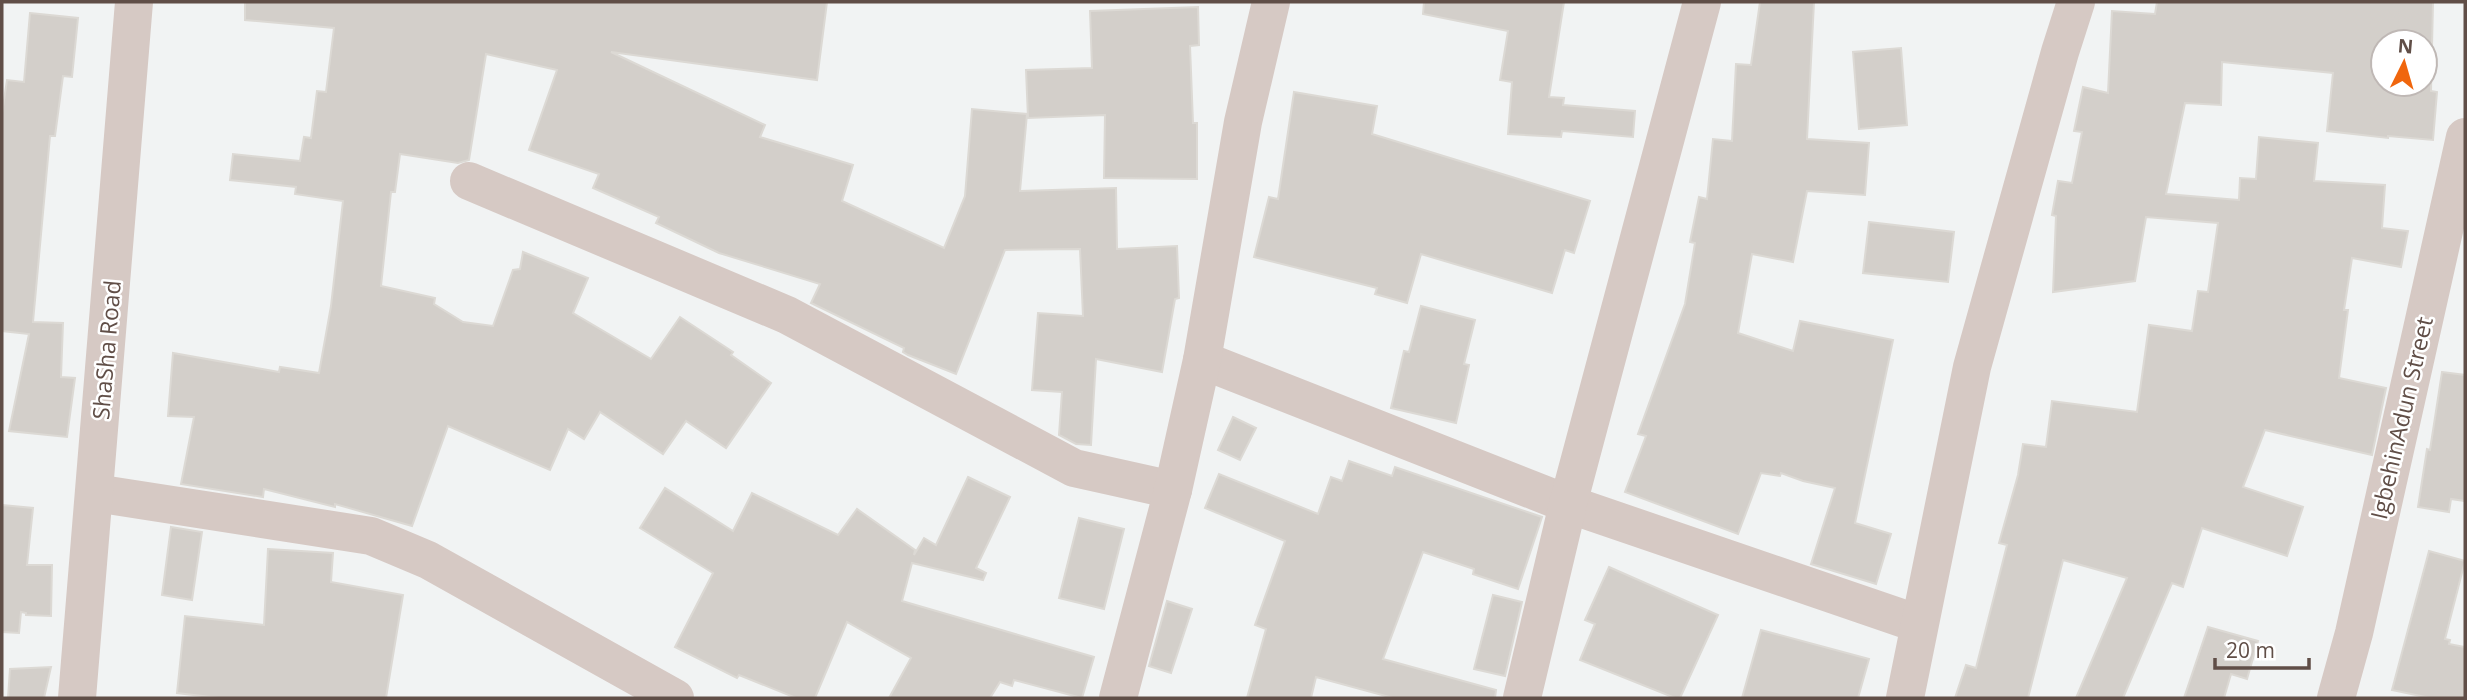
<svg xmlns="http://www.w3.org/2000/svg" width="2467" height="700" viewBox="0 0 2467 700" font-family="'Open Sans',sans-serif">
	<rect width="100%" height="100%" fill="#f1f3f3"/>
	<g fill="#d3cfca" stroke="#dcd9d4" stroke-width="2" fill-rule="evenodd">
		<polygon points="245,2 827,2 817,80 611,52 765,125 760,137 853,165 842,201 944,248 965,196 972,109 1027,114 1020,191 1116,188 1117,249 1177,246 1179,298 1175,299 1162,372 1096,359 1091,445 1076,444 1059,435 1062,392 1032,390 1038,313 1083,316 1080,249 1005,250 956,374 908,355 903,352 904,348 811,303 820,284 719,253 656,223 659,217 593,188 599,174 529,150 557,70 486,54 469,160 458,163 400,154 395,192 391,192 381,286 435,298 434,304 463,322 493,326 513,270 520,269 523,252 588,278 573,313 651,359 680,317 733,352 731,355 771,383 726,448 686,421 663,454 600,412 584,439 568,429 550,470 448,426 412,526 335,504 335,507 264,489 263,497 181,484 194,417 168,416 173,353 279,372 280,367 319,373 331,306 343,201 295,194 296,187 230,180 233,154 300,161 304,137 311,138 317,91 326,92 334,28 245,20"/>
		<polygon points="1424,2 1564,2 1549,97 1564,98 1563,105 1635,111 1633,137 1562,131 1561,137 1508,134 1512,82 1500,80 1508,31 1423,14"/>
		<polygon points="1760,2 1814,2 1807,139 1869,143 1865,195 1807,191 1793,262 1752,254 1738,333 1793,351 1800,321 1893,340 1855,523 1891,534 1876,584 1811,564 1835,488 1803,481 1781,473 1780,476 1761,473 1738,534 1625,492 1646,436 1638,434 1685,304 1695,243 1690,242 1699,197 1707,199 1713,139 1732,141 1736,64 1751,65"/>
		<path d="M2157 2H2433L2431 91 2437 92 2433 140 2388 136V138L2327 131 2333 73 2222 62 2221 105 2185 103 2166 194 2239 200 2240 178 2256 179 2259 137 2318 143 2314 181 2385 185 2382 228 2408 231 2401 267 2352 258 2344 310H2348L2339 378 2386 388 2372 455 2265 430 2243 487 2303 507 2287 556 2202 528 2183 587 2172 583 2123 698H2076L2127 578 2063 560 2028 698H1955L1966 665 1976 668 2007 545 1999 543 2018 475 2023 444 2046 447 2052 401 2137 412 2149 325 2192 331 2198 291 2208 292 2218 223 2146 217 2135 281 2053 292 2056 216 2052 215 2058 181 2072 183 2082 132 2074 131 2083 87 2108 93 2112 11 2155 14ZM2383 42H2425V84H2383Z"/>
		<polygon points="1198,7 1199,45 1190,46 1193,123 1197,123 1197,179 1104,178 1105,115 1028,118 1026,70 1092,68 1090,11"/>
		<polygon points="30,13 78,18 72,77 63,76 55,136 50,136 33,322 63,323 61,377 75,378 67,437 9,431 29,334 2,331 2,113 7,80 24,82"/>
		<polygon points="1901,48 1907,125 1859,129 1853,52"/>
		<polygon points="1294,92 1377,106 1372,134 1590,201 1574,253 1565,250 1552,293 1421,254 1407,303 1375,294 1377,288 1254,257 1269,197 1278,199"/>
		<polygon points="1869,222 1954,232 1948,282 1863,273"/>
		<polygon points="1421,306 1475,320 1464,364 1469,365 1456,423 1391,408 1404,351 1409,352"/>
		<polygon points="2442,372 2465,375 2465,501 2451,499 2449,512 2418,507 2427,449 2430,450"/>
		<polygon points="1233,417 1256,428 1240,460 1218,450"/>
		<polygon points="1349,461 1392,476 1395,467 1542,517 1518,589 1473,574 1474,569 1423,552 1383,659 1496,690 1495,698 1393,698 1316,677 1311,698 1247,698 1266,629 1255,625 1285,541 1205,508 1219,474 1318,514 1331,477 1342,481"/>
		<polygon points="968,477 1010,497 976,568 986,573 983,580 912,563 902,601 1094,657 1082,698 1014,680 1012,686 1000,682 990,698 889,698 911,658 847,622 815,698 796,698 739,675 737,678 675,647 713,573 640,528 665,488 733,531 752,493 838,535 857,509 915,550 914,555 924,538 936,545"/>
		<polygon points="2,505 33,508 27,565 52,565 51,616 26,615 26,613 21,612 19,633 2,632"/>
		<polygon points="1079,518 1124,529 1104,609 1059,598"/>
		<polygon points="171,527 202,532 192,600 162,595"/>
		<polygon points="268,549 333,553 331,582 403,595 386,698 219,698 177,693 185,616 264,625"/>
		<polygon points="2429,551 2465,561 2445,639 2450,640 2449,644 2465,647 2465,698 2430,698 2392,690"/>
		<polygon points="1609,567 1718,615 1680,698 1675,698 1580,660 1595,624 1585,620"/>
		<polygon points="1493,595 1522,602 1505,676 1474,669"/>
		<polygon points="1167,601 1192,609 1171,673 1149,666"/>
		<polygon points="2208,627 2258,641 2247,679 2231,674 2224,698 2184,698"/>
		<polygon points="1761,630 1869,659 1858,698 1742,698"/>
		<polygon points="51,667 44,698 8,698 10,669"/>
	</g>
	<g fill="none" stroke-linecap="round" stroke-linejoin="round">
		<g stroke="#d6c9c4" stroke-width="38">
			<polyline points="469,181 787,315 1074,468 1173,490"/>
			<polyline points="1202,360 1568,504 1919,624"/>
			<polyline points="95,493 371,536 428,560 675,698"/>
			<polyline points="77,698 134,2"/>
			<polyline points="1118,698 1173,490 1202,360 1243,122 1271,2"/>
			<polyline points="1522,698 1568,504 1702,2"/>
			<polyline points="1905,698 1972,367 2060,52 2076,2"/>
			<polyline points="2336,698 2354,633 2465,137"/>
		</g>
	</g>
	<g text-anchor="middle" stroke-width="5" stroke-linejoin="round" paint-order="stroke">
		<g font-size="23" fill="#604e47" stroke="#fff">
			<text transform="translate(107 350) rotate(-85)" y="8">ShaSha Road</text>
			<text transform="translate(2402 418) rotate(-77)" y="8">IgbehinAdun Street</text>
		</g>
	</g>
	<rect width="2467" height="700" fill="none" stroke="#604e47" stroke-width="7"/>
	<g transform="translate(2404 63) rotate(5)"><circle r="33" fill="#ffffff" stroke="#bfb8b5" stroke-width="2"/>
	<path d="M0-5L12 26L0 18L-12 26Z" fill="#f0660d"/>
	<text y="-10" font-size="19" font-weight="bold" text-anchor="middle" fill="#604e47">N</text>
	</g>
	<path d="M2215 658v10h94v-10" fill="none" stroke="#604e47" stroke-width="3.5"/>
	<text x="2226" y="658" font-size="21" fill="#604e47" stroke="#ffffff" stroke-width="5" paint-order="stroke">20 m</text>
</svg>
